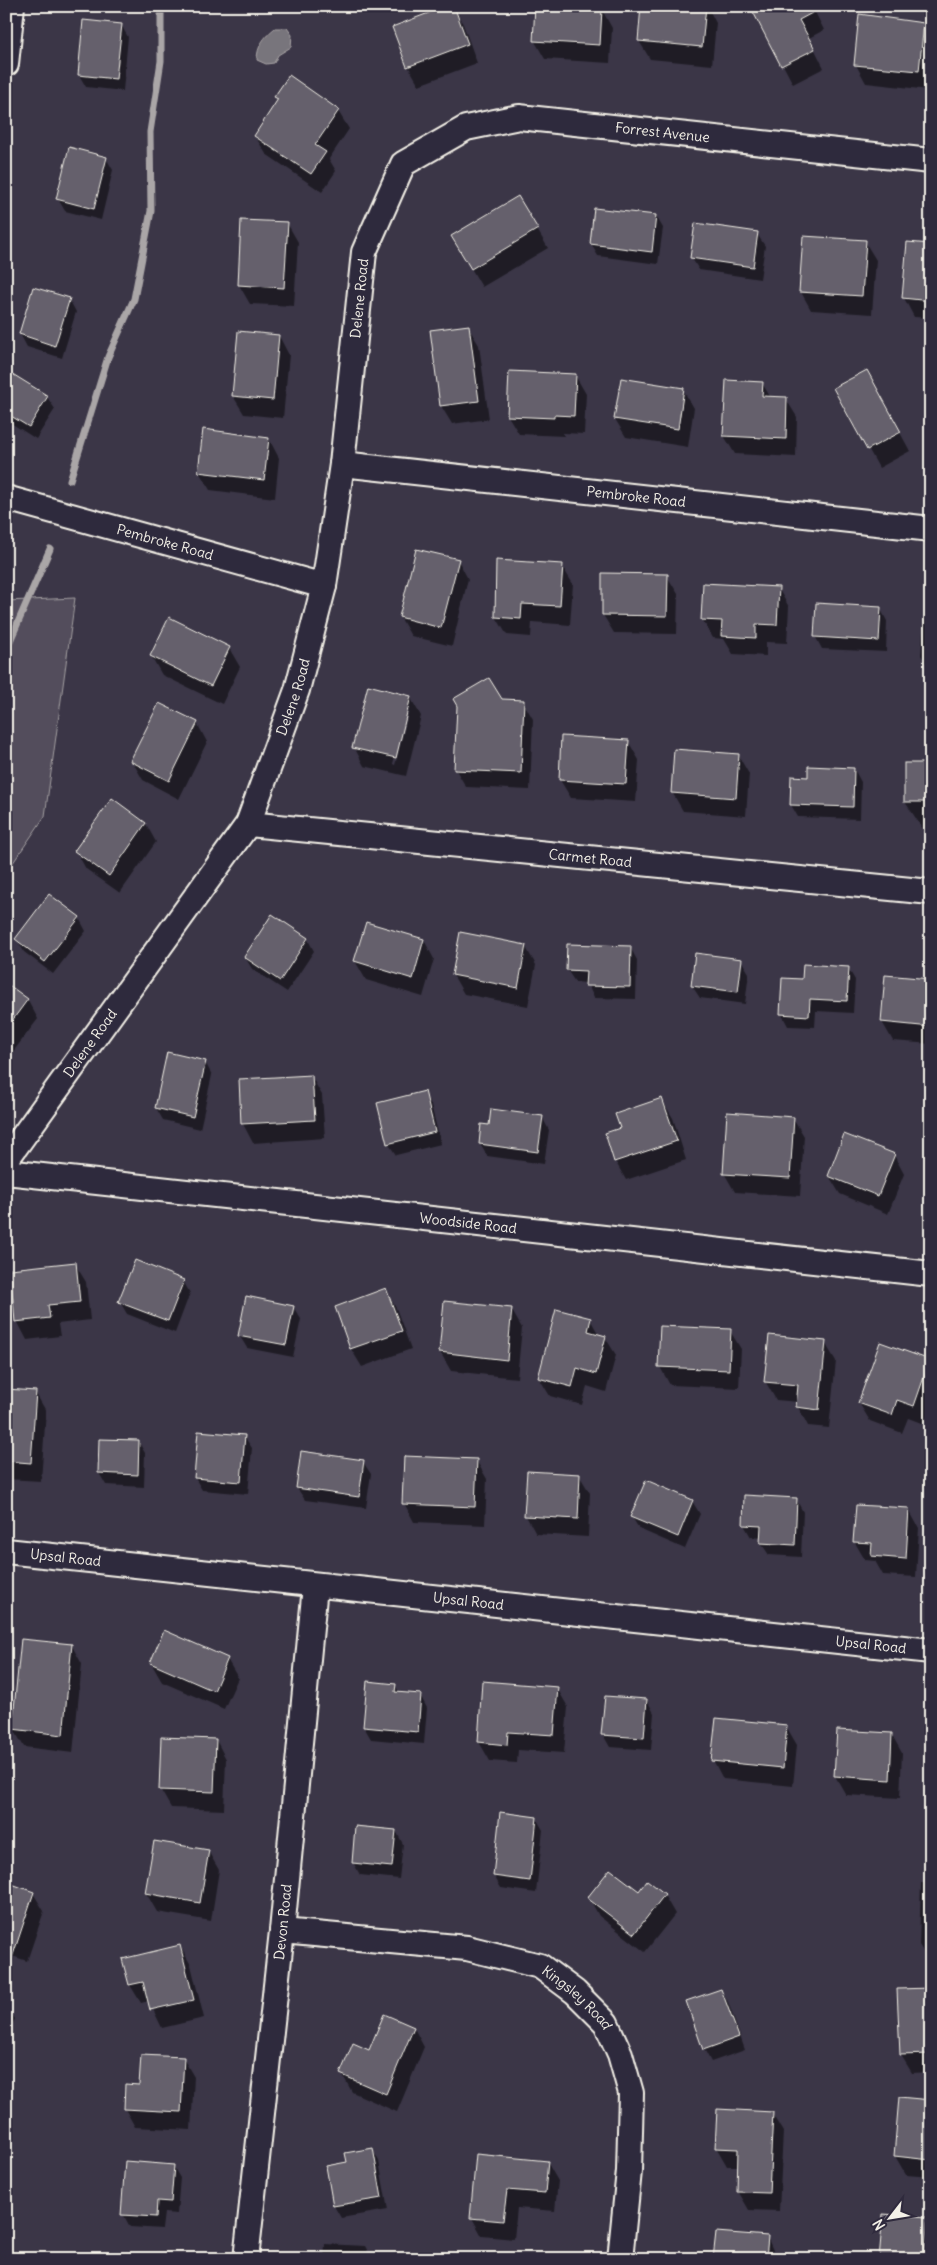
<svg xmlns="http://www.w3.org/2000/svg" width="937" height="2265" viewBox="0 0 937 2265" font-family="Delius,sans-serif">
	<rect width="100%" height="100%" fill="#3b3647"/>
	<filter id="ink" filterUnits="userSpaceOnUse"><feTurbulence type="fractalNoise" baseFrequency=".02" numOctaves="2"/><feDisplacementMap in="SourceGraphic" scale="10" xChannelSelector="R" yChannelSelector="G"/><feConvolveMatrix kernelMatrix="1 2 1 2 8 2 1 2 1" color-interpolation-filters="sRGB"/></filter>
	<g filter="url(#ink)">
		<polygon fill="#534e5c" stroke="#a4a0a2" points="75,598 45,816 6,873 6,601"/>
		<path fill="#78747b" stroke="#aaa6a7" d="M275 28H287L292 35 291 47 278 55 274 63 266 64 257 60C257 46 264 37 275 28Z"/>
		<g fill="#0007" fill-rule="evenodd">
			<polygon points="453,6 463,24 477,63 419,85 408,66"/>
			<polygon points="536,6 602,10 612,28 610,63 545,59 534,40"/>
			<polygon points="642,6 707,6 716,23 712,65 650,59 639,41"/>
			<polygon points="752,6 812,6 824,30 809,38 824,68 793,84"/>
			<polygon points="923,24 931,37 929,90 866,83 856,65"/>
			<polygon points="121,25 128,37 123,91 86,87 79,75"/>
			<polygon points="276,97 338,111 349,129 329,159 336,171 322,192 266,154 255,136 278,101"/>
			<polygon points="106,158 113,170 101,220 65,211 58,199"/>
			<polygon points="518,197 548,248 482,287 452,236"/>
			<polygon points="656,216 663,228 658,264 598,256 591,244"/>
			<polygon points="287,223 298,242 294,306 250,304 239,285"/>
			<polygon points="757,234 765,246 760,279 699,270 691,257"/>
			<polygon points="865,242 876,260 872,314 811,310 801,292"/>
			<polygon points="931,245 931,318 914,317 904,298"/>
			<polygon points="69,299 76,312 62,358 27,347 20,334"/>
			<polygon points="468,327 479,345 489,419 452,424 441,406"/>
			<polygon points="279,336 289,355 283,418 244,414 233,396"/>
			<polygon points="575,375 586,394 584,434 563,433 564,436 519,434 508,416"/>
			<polygon points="6,379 47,397 55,409 36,439 6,420"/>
			<polygon points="762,383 771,398 786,399 797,417 796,457 735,454 724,436"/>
			<polygon points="835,389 877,390 910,451 879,468"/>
			<polygon points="683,390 694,408 688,447 626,437 615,419"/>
			<polygon points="269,439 279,458 275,498 210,490 199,472"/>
			<polygon points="458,560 468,579 452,646 411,636 400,617"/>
			<polygon points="498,561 562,566 573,584 570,625 532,622 531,637 507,635 496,617"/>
			<polygon points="667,576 678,594 677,634 614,633 603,615"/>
			<polygon points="778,588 789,607 787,643 766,642 766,656 733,654 724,639 713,638 702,619"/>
			<polygon points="880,608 887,621 886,652 822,649 815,636"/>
			<polygon points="925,609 931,609 931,672 921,655"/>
			<polygon points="229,648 240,667 222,704 162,675 151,656"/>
			<path d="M410 697 421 716 406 776 364 766 354 747ZM406 710H409L395 765 393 764Z"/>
			<polygon points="501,701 523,702 533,719 530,790 466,787 456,770"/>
			<polygon points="197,723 207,742 179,799 143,780 132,761"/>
			<polygon points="628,741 639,760 636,802 571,798 560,780"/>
			<polygon points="738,755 749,774 746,816 683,811 672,792"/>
			<polygon points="931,765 931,838 929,838 905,802"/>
			<polygon points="854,769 861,782 860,819 798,817 791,805 809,778"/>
			<polygon points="146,824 156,842 120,893 86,869 76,851"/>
			<polygon points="79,918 86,931 53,974 24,952 17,939"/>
			<polygon points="307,938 314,951 287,992 252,969 245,957"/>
			<polygon points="424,940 434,959 423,997 366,980 355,961"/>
			<polygon points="525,946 536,965 528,1006 464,994 453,975"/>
			<polygon points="630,947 637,960 636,999 594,998 587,983 575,982 567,970"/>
			<polygon points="741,960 749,973 745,1004 700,998 692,986"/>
			<polygon points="848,968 855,980 853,1013 816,1011 815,1027 788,1026 781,1013"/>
			<polygon points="931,980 931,1044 893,1041 882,1022"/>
			<polygon points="6,984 28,1000 38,1019 6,1061"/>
			<polygon points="205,1062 212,1075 200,1129 163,1120 156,1108"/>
			<polygon points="311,1076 322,1095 325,1138 253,1143 243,1124 240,1080"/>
			<polygon points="424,1093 431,1105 441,1144 396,1155 388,1143"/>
			<polygon points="662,1100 673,1118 686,1160 626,1180 615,1161 622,1129"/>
			<polygon points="542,1117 549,1130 544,1164 487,1156 480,1144 490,1126"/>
			<polygon points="793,1118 804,1136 800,1196 735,1192 724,1173"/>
			<polygon points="894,1155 904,1174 888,1214 840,1194 829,1176"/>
			<polygon points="75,1264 86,1282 90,1320 58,1324 60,1336 27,1340 17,1321"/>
			<polygon points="183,1281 190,1293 175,1333 127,1314 120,1302"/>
			<polygon points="385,1290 396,1308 411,1349 362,1367 351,1349 336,1308"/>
			<polygon points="445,1302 511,1309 522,1328 517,1378 451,1371 440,1352"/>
			<polygon points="293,1307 301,1319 293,1357 247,1348 239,1335"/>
			<polygon points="590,1319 599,1335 605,1337 616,1355 606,1392 587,1386 582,1405 550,1396 539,1378"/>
			<polygon points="730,1331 741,1349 739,1388 670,1385 660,1367"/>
			<polygon points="825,1343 836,1361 829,1428 808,1426 798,1407 798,1402 776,1400 765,1381"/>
			<polygon points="929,1361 931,1406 924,1424 908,1418 902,1433 870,1421 859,1403"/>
			<polygon points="6,1390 35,1392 46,1411 41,1481 6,1479"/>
			<polygon points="199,1432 244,1436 252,1448 248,1494 202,1490 195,1478"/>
			<polygon points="138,1441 145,1453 144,1487 106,1485 99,1473"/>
			<polygon points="476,1460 487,1479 485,1525 414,1522 404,1503"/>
			<polygon points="363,1462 371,1474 366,1508 305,1500 297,1488"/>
			<polygon points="579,1475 590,1493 588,1537 536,1534 526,1516"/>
			<polygon points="796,1499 803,1512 801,1557 769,1555 761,1543 762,1538 751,1537 744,1525"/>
			<polygon points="692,1501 700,1514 685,1549 639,1529 632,1517"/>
			<polygon points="909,1510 919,1528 916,1577 883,1575 875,1561 865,1560 854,1541"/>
			<polygon points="72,1646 82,1664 73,1753 24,1747 13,1728"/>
			<polygon points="227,1659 238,1678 224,1709 162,1682 151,1663"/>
			<polygon points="395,1685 400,1694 420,1695 427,1708 424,1744 371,1739 364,1727"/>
			<polygon points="557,1688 568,1707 564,1753 518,1750 517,1763 490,1761 479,1742"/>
			<polygon points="647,1700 654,1713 651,1750 610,1747 603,1735"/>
			<polygon points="786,1726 797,1745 793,1786 723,1779 713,1760"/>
			<polygon points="838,1731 892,1735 902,1753 900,1798 846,1795 835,1776"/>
			<polygon points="216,1740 226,1759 224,1810 171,1808 160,1789"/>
			<polygon points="501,1814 536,1818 543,1830 536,1893 501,1888 494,1876"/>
			<polygon points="396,1831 403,1844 399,1879 360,1875 353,1862"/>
			<polygon points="208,1851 219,1870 211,1921 157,1912 146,1893"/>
			<polygon points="647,1882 664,1895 675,1914 645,1952 599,1916 589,1898 639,1893"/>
			<polygon points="921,1883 931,1883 931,1964 919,1945"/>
			<polygon points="33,1893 44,1911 27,1961 6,1954"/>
			<polygon points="180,1946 191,1965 204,2018 162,2028 149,2001 141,2003 130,1985 124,1960"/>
			<polygon points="931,1989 931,2072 912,2073 901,2055"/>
			<polygon points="721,1990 728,2002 745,2050 711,2062 704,2049"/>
			<polygon points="6,2005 15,2019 6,2036"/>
			<polygon points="384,2016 414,2028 424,2047 397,2112 352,2092 342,2074 369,2051"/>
			<polygon points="183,2058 194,2077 191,2130 135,2127 125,2109 140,2086"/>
			<polygon points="931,2101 931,2177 906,2175 895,2156"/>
			<polygon points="772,2114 783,2132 779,2211 749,2210 738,2191 739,2166 727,2166 716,2147"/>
			<polygon points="372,2149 379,2161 388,2210 341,2218 334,2206 327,2167 348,2163"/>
			<polygon points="478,2155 547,2162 558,2181 555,2211 517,2208 514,2239 482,2236 472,2218"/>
			<polygon points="173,2166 180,2178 177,2214 164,2213 162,2229 130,2227 123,2214"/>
			<polygon points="927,2219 931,2225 931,2259 880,2259"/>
			<polygon points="767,2237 777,2259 696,2259 697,2252 715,2254"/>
			<polygon points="325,2244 365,2246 372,2259 324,2259"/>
		</g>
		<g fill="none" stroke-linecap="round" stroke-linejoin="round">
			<g stroke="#aaa6a7" stroke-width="7">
				<polyline points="70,480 108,357 134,299 151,211 150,132 161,61 161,6"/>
				<polyline points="6,650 50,549"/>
			</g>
		</g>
		<g fill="#65616c" stroke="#f4f1e8">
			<polygon points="447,6 454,6 468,44 407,67 392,27"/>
			<polygon points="535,6 602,9 600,45 533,41"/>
			<polygon points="641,6 706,6 702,47 638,41"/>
			<polygon points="750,6 825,6 799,20 815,49 781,66"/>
			<polygon points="859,14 924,23 919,71 854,65"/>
			<polygon points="83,20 122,24 116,79 78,75"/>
			<polygon points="289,75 339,110 315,145 326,152 311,174 254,136 278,99 274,97"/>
			<polygon points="69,147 107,157 94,209 56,199"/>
			<polygon points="518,196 538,229 471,269 451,236"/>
			<polygon points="594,208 656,215 652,252 590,244"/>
			<polygon points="241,220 288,222 284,288 238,285"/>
			<polygon points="695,223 758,232 753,267 690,258"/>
			<polygon points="803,236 866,240 862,296 799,292"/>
			<polygon points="907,242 931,244 931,301 902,298"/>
			<polygon points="33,287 70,298 55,346 19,334"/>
			<polygon points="469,325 479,401 440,406 430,330"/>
			<polygon points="238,331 279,335 273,400 232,396"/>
			<polygon points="6,370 48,396 29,427 6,413"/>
			<polygon points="867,370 901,432 867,450 833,388"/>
			<polygon points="509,371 576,374 574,416 554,415 554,418 507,416"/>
			<polygon points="621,378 684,388 678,429 614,419"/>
			<polygon points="726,380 763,382 762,396 787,397 786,439 723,436"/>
			<polygon points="203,429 269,438 264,480 198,472"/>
			<polygon points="416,549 459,559 441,628 399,617"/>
			<polygon points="496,560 563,564 560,606 522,604 521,619 495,617"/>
			<polygon points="602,573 668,574 667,616 602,615"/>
			<polygon points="703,583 779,587 777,625 756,624 756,638 721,636 722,621 701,620"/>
			<polygon points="816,603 881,607 879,641 814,637"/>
			<polygon points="169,617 230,647 211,686 150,656"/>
			<polygon points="489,678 502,699 524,700 521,773 454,770 457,706 453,699"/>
			<polygon points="368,685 411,696 396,758 352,748"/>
			<polygon points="159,703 198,722 169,781 130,761"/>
			<polygon points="561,736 629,740 626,784 559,780"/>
			<polygon points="674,749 739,754 736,798 671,793"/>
			<rect x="904" y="763" width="27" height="39"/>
			<polygon points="808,766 854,768 853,807 790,805 791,776 808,777"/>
			<polygon points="112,798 146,823 109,876 74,851"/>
			<polygon points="49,894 80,917 45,962 15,939"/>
			<polygon points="272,914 308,938 280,981 244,957"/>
			<polygon points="366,922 424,939 413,979 354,961"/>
			<polygon points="460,932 526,945 518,988 452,975"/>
			<polygon points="567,944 631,946 630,987 585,986 586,971 566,970"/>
			<polygon points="695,953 742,959 738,992 691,986"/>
			<polygon points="803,964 849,967 847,1001 810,999 809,1016 780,1014 782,978 802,979"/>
			<polygon points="885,975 931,979 931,1027 881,1022"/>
			<polygon points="6,983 28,999 6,1029"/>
			<polygon points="167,1052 206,1061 193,1117 155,1108"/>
			<polygon points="312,1075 315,1120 241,1124 239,1079"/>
			<polygon points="425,1091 435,1132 387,1144 377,1103"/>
			<polygon points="662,1098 677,1141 614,1162 605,1133 620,1128 615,1114"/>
			<polygon points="491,1109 543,1116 538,1152 479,1144 481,1124 489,1125"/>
			<polygon points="727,1112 794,1117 790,1178 723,1174"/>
			<polygon points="844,1134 895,1154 878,1196 828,1176"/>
			<polygon points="135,1260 184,1280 168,1321 118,1302"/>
			<polygon points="76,1262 80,1302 48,1305 50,1318 15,1322 10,1269"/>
			<polygon points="386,1288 402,1331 350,1349 335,1307"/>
			<polygon points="246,1296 294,1306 286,1345 238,1336"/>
			<polygon points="444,1301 512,1308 507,1360 439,1352"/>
			<polygon points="556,1309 591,1318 588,1331 606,1336 596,1374 577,1368 572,1387 538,1378"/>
			<polygon points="660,1326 731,1329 729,1370 658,1367"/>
			<polygon points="769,1335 826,1341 819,1410 796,1407 798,1385 764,1382"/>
			<polygon points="880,1342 930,1360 914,1406 897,1400 892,1415 858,1403"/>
			<polygon points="6,1389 36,1391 31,1463 6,1461"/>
			<polygon points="198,1431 245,1435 241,1482 194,1478"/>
			<polygon points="99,1439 139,1440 138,1475 98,1473"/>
			<polygon points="301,1451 364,1460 359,1497 296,1488"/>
			<polygon points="404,1456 477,1459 475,1507 402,1504"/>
			<polygon points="527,1471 580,1474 578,1519 524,1516"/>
			<polygon points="646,1480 693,1500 678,1537 630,1517"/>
			<polygon points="744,1495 797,1498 795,1545 760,1543 761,1526 743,1525"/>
			<polygon points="856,1505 909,1508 906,1559 871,1556 872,1543 853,1542"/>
			<polygon points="164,1630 228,1658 214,1691 150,1663"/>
			<polygon points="21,1639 72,1644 63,1735 12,1729"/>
			<polygon points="367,1681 396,1684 395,1692 421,1694 418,1732 363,1727"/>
			<polygon points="482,1681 558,1687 554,1735 508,1732 507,1745 478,1742"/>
			<polygon points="605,1696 647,1699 644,1738 601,1735"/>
			<polygon points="716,1718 787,1725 783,1768 711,1761"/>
			<polygon points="837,1730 892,1733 890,1780 834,1776"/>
			<polygon points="161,1737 216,1739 214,1792 159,1790"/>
			<polygon points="500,1812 537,1817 530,1881 493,1876"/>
			<polygon points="355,1826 396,1830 392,1867 352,1863"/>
			<polygon points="154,1841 209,1850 200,1903 145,1893"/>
			<polygon points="610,1869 639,1891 647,1880 665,1894 634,1934 587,1898"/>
			<polygon points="6,1882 34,1892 10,1964 6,1963"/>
			<polygon points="180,1945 194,2000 150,2010 143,1982 129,1985 122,1959"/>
			<polygon points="931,1988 931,2054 900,2055 897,1989"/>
			<polygon points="721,1989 739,2037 703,2050 686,2001"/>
			<polygon points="384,2014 414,2027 386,2094 340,2074 353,2043 369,2050"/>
			<polygon points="141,2055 184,2057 181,2112 124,2109 125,2084 139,2085"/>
			<polygon points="899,2097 931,2100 931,2160 894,2156"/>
			<polygon points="717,2109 773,2112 769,2193 737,2192 738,2149 715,2148"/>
			<polygon points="373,2148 382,2198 333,2206 326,2166 347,2162 345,2153"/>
			<polygon points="476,2154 548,2161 545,2193 507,2190 503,2221 470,2218"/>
			<polygon points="125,2161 174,2165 171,2202 157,2201 156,2217 121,2215"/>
			<polygon points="883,2214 928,2217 924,2259 879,2259"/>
			<polygon points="716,2232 768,2236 766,2259 713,2259"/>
		</g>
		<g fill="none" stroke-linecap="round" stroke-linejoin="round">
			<defs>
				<g id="street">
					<polyline points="6,64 12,6"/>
					<path id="s1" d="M342 464 931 529"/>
					<path id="s2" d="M6 498 324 586"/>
					<path id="s3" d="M248 824 931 892"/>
					<path id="s4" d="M6 1160 248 824 297 690 324 586 342 464 364 252 403 164 466 128 519 117 931 161"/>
					<path id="s5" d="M6 1172 931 1274"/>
					<path id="s6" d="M6 1551 931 1651"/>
					<path id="s7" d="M282 1931 467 1948 540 1966 575 1992 606 2023 620 2054 631 2093 629 2171 620 2259"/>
					<path id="s8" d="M246 2259 282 1931 315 1586"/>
				</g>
			</defs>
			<use href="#street" stroke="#f4f1e8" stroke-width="28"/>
			<use href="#street" stroke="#2f2a3d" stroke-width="24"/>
		</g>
	</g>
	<g text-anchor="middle" stroke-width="4" stroke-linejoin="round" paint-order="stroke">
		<g font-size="14" fill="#f4f1e8" stroke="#2f2a3d">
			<text dy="5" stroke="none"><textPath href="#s4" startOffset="1368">Forrest Avenue</textPath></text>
			<text dy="5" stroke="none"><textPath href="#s4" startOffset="954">Delene Road</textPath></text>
			<text dy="5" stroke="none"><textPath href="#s1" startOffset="296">Pembroke Road</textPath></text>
			<text dy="5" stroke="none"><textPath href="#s2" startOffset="165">Pembroke Road</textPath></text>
			<text dy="5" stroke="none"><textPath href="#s4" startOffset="549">Delene Road</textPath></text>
			<text dy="5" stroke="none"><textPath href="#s3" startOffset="344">Carmet Road</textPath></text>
			<text dy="5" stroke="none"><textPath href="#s4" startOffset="144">Delene Road</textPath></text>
			<text dy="5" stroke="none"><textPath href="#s5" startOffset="465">Woodside Road</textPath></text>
			<text dy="5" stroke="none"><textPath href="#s6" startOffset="60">Upsal Road</textPath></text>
			<text dy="5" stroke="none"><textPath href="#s6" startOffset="465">Upsal Road</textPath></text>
			<text dy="5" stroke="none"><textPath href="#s6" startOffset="870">Upsal Road</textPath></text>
			<text dy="5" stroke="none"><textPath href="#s8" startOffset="339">Devon Road</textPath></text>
			<text dy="5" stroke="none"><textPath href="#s7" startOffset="310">Kingsley Road</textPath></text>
		</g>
	</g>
	<rect width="937" height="2265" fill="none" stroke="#2f2a3d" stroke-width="25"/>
	<rect x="12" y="12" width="912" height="2240" fill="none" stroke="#f4f1e8" stroke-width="2" filter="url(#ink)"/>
	<g transform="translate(890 2218) rotate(239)" stroke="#2f2a3d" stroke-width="4" paint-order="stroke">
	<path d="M0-4L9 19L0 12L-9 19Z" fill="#f4f1e8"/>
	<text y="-8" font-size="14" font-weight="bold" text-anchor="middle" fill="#f4f1e8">N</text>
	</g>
</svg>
